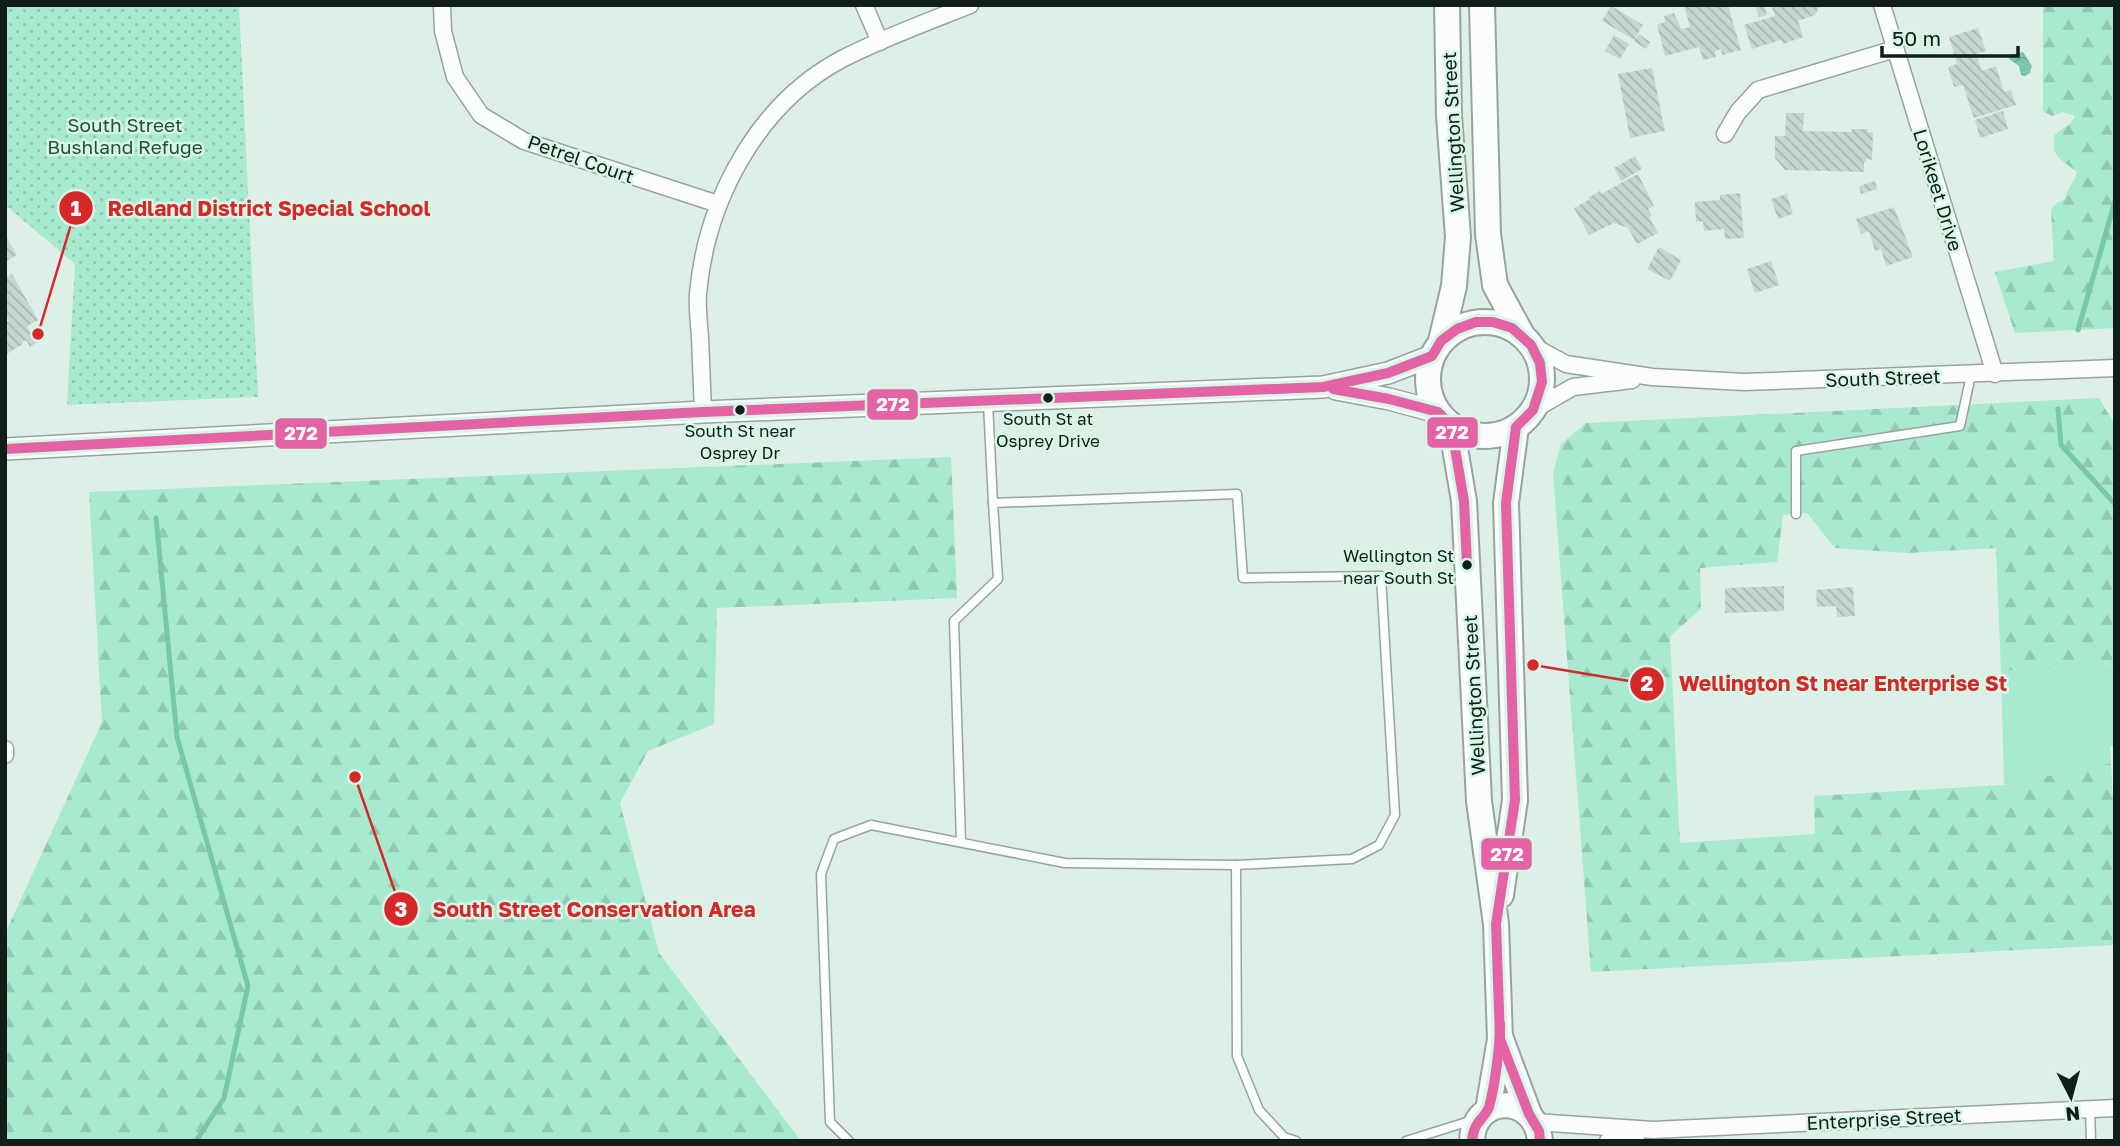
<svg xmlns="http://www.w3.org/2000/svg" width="2120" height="1146" viewBox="0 0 2120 1146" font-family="'Golos Text',sans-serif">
	<defs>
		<pattern id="forest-firs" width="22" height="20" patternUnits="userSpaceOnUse" patternTransform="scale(1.75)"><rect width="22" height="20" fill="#a8ead0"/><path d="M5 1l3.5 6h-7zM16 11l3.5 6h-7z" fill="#90c8b2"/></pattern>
		<pattern id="park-dots" width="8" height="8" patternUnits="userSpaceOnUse" patternTransform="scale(1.75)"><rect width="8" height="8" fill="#a8ead0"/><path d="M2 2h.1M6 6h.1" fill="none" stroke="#90c8b2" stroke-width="1.8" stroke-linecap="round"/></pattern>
		<pattern id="water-waves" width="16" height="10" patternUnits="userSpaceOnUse" patternTransform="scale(1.75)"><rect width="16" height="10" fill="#78c7ab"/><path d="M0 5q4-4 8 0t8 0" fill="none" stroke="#67aa92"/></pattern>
		<pattern id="building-back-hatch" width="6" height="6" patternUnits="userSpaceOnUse" patternTransform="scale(1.75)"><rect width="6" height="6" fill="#c7d6cf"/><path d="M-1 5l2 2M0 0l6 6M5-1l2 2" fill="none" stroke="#aab7b1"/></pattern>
	</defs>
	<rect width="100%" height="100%" fill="#ddefe7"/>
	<polygon fill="#a8ead0" points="2115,664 2115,746 2110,746 2111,763 2004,785 2001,671"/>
	<g fill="url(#forest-firs)">
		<path d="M2043 5H2115V328L2015 333 1995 272 2054 261 2051 210 2057 203 2065 199C2067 188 2074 183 2077 172 2060 158 2051 159 2055 134L2071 123 2075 116 2063 112 2052 116 2043 111Z"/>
		<polygon points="2099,398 2115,425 2115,664 2001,671 1996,548 1907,553 1835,548 1807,513 1783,515 1777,562 1700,568 1701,609 1670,636 1680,843 1815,834 1814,796 2004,785 2111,763 2115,834 2115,945 1591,972 1553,473 1561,444 1586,423"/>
		<polygon points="951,457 957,598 717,608 714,724 648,751 620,803 659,953 801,1141 5,1141 5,934 102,722 89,492"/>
	</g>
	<polygon fill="url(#park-dots)" points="5,5 239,5 258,397 67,405 75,264 5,205"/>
	<polygon fill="url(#water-waves)" points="2023,52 2032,66 2030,73 2025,76 2021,75 2019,66 2009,59 2010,55"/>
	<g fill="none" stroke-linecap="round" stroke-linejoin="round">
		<g stroke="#78c7ab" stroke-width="5">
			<polyline points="2078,330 2115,201"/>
			<polyline points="2058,409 2061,445 2115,504"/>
			<polyline points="156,518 177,737 248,986 224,1098 196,1141"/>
		</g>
	</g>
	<g fill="url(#building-back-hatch)">
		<polygon points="1684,5 1728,5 1741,50 1722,55 1721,49 1715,51 1716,57 1703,60 1699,47 1665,56 1657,25 1665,22 1664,16 1674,13 1681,29 1690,27"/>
		<polygon points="1755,5 1764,5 1767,15 1759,17"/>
		<polygon points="1771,5 1820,5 1815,15 1798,21 1803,37 1783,44 1781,40 1752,49 1744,25 1775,16"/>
		<polygon points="1611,6 1643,25 1634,40 1602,21"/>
		<polygon points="1978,28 1986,51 1976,54 1982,71 1996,66 2004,92 2011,90 2016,105 1974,118 1963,85 1954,87 1948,67 1957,64 1949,37"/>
		<polygon points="1639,34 1650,42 1646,49 1634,41"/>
		<polygon points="1614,35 1629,44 1620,59 1605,51"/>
		<polygon points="1652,68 1665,131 1630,138 1618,74"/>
		<polygon points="2003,111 2008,129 1980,138 1975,120"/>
		<polygon points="1786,113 1804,113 1803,131 1852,132 1852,129 1868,129 1868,132 1873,132 1872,160 1866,159 1866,162 1864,162 1864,172 1785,170 1775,158 1775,136 1785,136"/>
		<polygon points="1635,156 1642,169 1621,181 1614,168"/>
		<polygon points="1638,174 1654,206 1648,209 1652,216 1649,217 1658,233 1637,244 1628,228 1614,223 1589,235 1574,208 1590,199 1589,197 1600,191 1601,194"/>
		<polygon points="1875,181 1877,189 1861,194 1859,186"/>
		<polygon points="1740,193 1744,238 1725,239 1724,229 1704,231 1703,221 1696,222 1695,202 1720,200 1720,195"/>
		<polygon points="1787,194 1793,214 1778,219 1771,199"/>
		<polygon points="1894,207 1913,257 1886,266 1881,249 1875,251 1869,231 1861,234 1856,219"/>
		<polygon points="5,235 17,255 5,262"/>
		<polygon points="1659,247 1681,260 1670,281 1647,269"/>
		<polygon points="1771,261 1779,285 1755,293 1747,269"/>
		<polygon points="12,274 38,320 27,326 36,343 30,347 26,340 22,342 23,344 5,355 5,323 9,321 5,315 5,278"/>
		<polygon points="1784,586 1784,611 1725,613 1725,588"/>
		<polygon points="1853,587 1855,616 1837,617 1836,606 1817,607 1816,590"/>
	</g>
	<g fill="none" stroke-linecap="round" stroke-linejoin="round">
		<defs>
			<g id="lane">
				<polyline points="1796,514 1796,451 1960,426 1971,375"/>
				<polyline points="961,842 954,621 998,579 993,503"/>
				<polyline points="1236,865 1237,1056 1259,1110 1284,1137 1296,1141"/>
				<polyline points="2090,1109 2091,1141"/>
				<polyline points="849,1141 830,1122 821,874 834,839 871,825 1065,863 1236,865 1352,859 1379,845 1395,815 1381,576 1243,578 1237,494 993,503 988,403"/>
				<polyline points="1406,1141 1473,1120"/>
			</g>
			<g id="street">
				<polyline points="442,5 443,31 455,77 481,115 524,141 718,204"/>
				<polyline points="864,5 880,42"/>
				<polyline points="1882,5 1995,374"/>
				<polyline points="1725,134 1738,112 1758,90 1895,49"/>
				<polyline points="1531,345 1566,364 1652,377 1744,382 2115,368"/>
				<polyline points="1533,410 1573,387 1632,380"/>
				<path d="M703 412C702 387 701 362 700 337 699 323 697 308 698 294 706 201 757 104 842 59 883 38 927 22 970 5"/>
				<polyline points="5,749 5,755"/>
				<polyline points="1535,1122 1653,1130 2115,1108"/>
				<polyline points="1608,1141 1637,1134"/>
			</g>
			<g id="secondary">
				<polyline points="1336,389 1389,399 1438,412"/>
				<polyline points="5,449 703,412 1323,387 1388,373 1432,356"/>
			</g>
			<g id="primary">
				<polyline points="1482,5 1488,234 1495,285 1522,335"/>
				<circle cx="1485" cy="379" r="57"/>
				<polyline points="1441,341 1454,286 1458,237 1449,116 1447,5"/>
				<polyline points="1451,425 1464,501 1479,801 1496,924 1500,1039 1488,1110"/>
				<polyline points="1501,895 1515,800 1506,503 1516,427"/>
				<polyline points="1501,1039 1529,1114"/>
				<path d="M1472 1141C1473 1094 1536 1093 1540 1141"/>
			</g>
		</defs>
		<use href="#lane" stroke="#97a49e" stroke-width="11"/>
		<use href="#street" stroke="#97a49e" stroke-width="19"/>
		<use href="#secondary" stroke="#97a49e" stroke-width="24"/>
		<use href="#primary" stroke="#97a49e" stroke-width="28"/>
		<use href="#lane" stroke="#fafdfb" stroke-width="8"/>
		<use href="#street" stroke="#fafdfb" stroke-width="16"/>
		<use href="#secondary" stroke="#fafdfb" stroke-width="21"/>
		<use href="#primary" stroke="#fafdfb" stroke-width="24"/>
		<defs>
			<g id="bus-1">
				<polyline points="1333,389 1389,399 1438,412 1451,425 1464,501 1467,565"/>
				<polyline points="5,449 703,412 1323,387 1388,373 1432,356 1441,341 1457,329 1476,322 1493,322 1512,328 1531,345 1540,363 1542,382 1533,410 1516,427 1506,503 1515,800 1496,924 1500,1039 1529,1114 1539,1131 1540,1141"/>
				<path d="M1472 1141C1474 1120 1484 1120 1489 1107 1495 1086 1500 1045 1500 1024"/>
			</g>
		</defs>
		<use href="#bus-1" stroke="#d6f6e8" stroke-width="16"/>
		<use href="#bus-1" stroke="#e463a4" stroke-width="10"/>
	</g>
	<g fill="#111d18" stroke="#d6f6e8" stroke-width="2.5">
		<circle cx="1048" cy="398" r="6"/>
		<circle cx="740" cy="410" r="6"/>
		<circle cx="1467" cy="565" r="6"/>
	</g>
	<g text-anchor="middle" stroke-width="5" stroke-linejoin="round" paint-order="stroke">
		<g font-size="17" fill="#111d18" stroke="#d6f6e8">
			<text x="1048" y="425">South St at<tspan x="1048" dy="22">Osprey Drive</tspan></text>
			<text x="740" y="437">South St near<tspan x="740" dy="22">Osprey Dr</tspan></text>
			<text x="1454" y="562" text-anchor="end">Wellington St<tspan x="1454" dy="22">near South St</tspan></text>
		</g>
		<g font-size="19" fill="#224e3e" stroke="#d6f6e8">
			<text x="125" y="132">South Street<tspan x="125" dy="22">Bushland Refuge</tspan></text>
		</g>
		<g font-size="19" fill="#111d18" stroke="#d6f6e8">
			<text transform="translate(1453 132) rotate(-93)" y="7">Wellington Street</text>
			<text transform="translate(581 159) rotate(19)" y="7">Petrel Court</text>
			<text transform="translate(1938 190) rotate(73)" y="7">Lorikeet Drive</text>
			<text transform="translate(1883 378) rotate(-2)" y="7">South Street</text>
			<text transform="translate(1474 695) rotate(-93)" y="7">Wellington Street</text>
			<text transform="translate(1884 1119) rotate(-3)" y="7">Enterprise Street</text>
		</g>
	</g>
	<path fill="none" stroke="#d62828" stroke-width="2.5" d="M38 334L76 208M1533 665L1647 684M355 777L401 909"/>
	<g fill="#d62828" stroke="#d6f6e8" stroke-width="2.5">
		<circle cx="38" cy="334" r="7"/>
		<circle cx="1533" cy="665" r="7"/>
		<circle cx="355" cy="777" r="7"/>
		<circle cx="76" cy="208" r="18"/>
		<circle cx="1647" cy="684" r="18"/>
		<circle cx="401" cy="909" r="18"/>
	</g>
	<g font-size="21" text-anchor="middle" font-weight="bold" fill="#fff">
		<text x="76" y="216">1</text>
		<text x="1647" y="691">2</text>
		<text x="401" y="917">3</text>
	</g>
	<g font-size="21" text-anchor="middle" font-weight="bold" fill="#d62828" stroke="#d6f6e8" stroke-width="5" stroke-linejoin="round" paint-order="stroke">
		<text x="269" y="216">Redland District Special School</text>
		<text x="1843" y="691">Wellington St near Enterprise St</text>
		<text x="594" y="917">South Street Conservation Area</text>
	</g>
	<g stroke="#d6f6e8" stroke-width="2.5">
		<rect x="866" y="388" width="53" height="33" rx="7" fill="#e463a4"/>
		<rect x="1426" y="416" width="53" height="33" rx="7" fill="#e463a4"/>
		<rect x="274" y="417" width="54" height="33" rx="7" fill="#e463a4"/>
		<rect x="1480" y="837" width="53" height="34" rx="7" fill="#e463a4"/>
	</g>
	<g font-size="19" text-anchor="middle" font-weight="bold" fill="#fff">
		<text x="893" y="411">272</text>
		<text x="1452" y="439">272</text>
		<text x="301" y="440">272</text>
		<text x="1507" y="861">272</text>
	</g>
	<rect width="2120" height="1146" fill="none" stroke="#111d18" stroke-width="14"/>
	<g transform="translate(2071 1097) rotate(174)" stroke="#d6f6e8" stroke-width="5" paint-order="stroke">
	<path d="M0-5L12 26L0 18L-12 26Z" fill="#111d18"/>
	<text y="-10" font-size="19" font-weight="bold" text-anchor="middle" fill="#111d18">N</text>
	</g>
	<path d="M1882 46v10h136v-10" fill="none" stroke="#111d18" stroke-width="3.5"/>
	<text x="1892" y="46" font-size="21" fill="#111d18" stroke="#d6f6e8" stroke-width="5" paint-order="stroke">50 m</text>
</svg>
